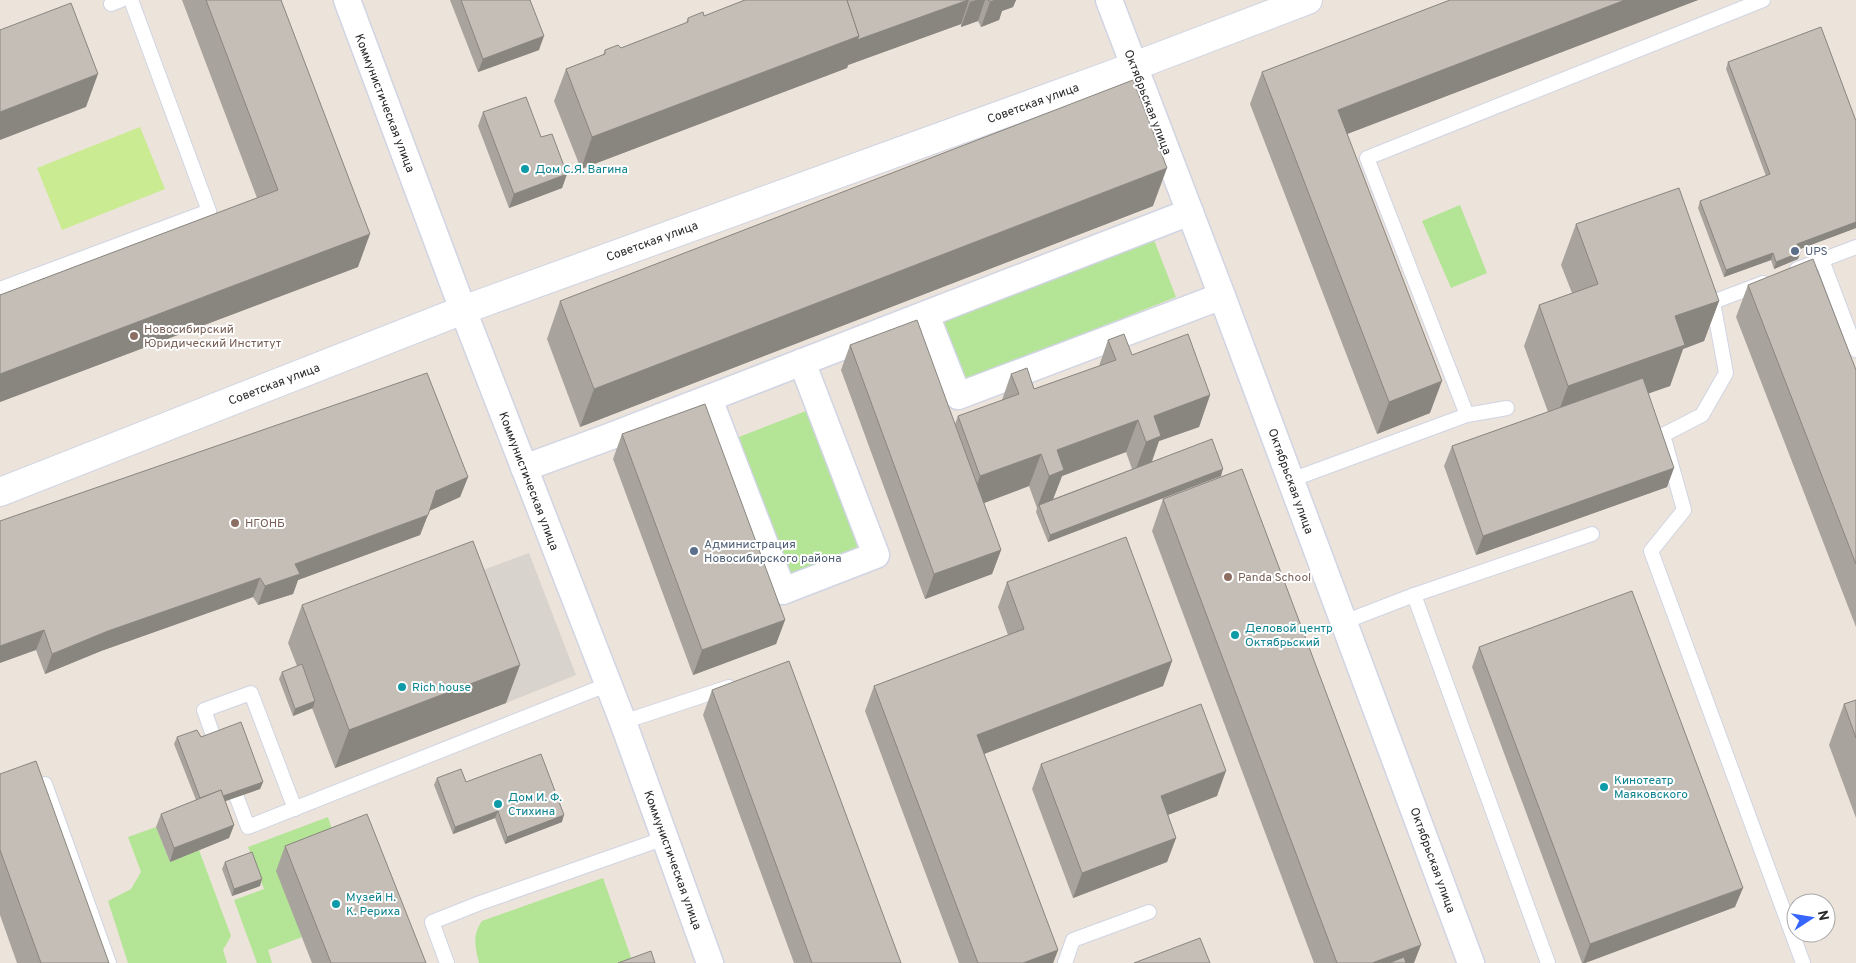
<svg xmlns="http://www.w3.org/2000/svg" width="1856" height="963" viewBox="0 0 1856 963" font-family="Overpass,sans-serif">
	<rect width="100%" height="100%" fill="#ece3db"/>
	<g fill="#b4e496">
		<polygon points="1460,205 1487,273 1451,288 1422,221"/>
		<polygon points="1154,240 1176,297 966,380 944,322"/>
		<polygon points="819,406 876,555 783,591 726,442"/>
		<polygon points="328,817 335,838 277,871 302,937 268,950 272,963 257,963 234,900 264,889 248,847"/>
		<polygon points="156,827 170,862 199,850 231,936 223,950 227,963 128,963 108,901 131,889 141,872 128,837"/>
		<path d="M603 878 633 963H479C475 947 472 935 482 921Z"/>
	</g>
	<polygon fill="#caeb91" points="140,127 165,189 62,230 37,168"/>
	<polygon fill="#d8d3cd" points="529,553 576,675 506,703 459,579"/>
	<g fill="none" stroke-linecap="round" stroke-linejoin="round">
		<defs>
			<g id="lane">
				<polyline points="111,4 121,0"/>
				<polyline points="1856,247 1822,260 1856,350"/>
				<polyline points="1797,269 1822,260"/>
				<polyline points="0,289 209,211 131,0"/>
				<polyline points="1710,295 1713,302 1763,283"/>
				<polyline points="1713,302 1726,373 1702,415 1663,435 1684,510 1651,551 1803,963"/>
				<polyline points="1467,415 1507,408"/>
				<polyline points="1291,480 1467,415 1367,158 1763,0"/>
				<polyline points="1414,595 1548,963"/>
				<polyline points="1344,622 1414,595 1592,534"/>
				<polyline points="623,722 729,687"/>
				<polyline points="214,738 204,710 251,693 295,809"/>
				<polyline points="45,784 109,963"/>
				<polyline points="237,798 248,827 609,684"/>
				<polyline points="447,963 432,922 480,903 665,838"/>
				<polyline points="1065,963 1073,940 1149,912"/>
			</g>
			<g id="street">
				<polyline points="347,0 463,310 623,722 710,963"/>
				<polyline points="1109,0 1222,296 1471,963"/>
				<polyline points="926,315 958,396 1222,296"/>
				<polyline points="709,399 783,591 876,555 802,362"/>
				<polyline points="524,468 606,438 1190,212"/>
			</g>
			<polyline id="secondary" points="0,492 463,310 1116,73 1308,0"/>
		</defs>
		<use href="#lane" stroke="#d0d4e3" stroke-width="16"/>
		<use href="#street" stroke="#d0d4e3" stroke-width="29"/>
		<use href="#secondary" stroke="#d0d4e3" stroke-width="30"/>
		<use href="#lane" stroke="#fff" stroke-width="14"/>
		<use href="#street" stroke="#fff" stroke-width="26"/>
		<use href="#secondary" stroke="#fff" stroke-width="28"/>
	</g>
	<g fill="#a9a39d" fill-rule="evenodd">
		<polygon points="182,0 281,0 358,267 0,402 0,295 257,198"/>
		<polygon points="450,0 530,0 539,50 478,72"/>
		<polygon points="745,0 1016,0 1013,7 1002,11 999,20 981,27 978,21 961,27 961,24 848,65 847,68 581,169 554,101 566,69 603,55 605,50 621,48 686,23 688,18 704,16"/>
		<polygon points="1450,0 1698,0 1347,134 1430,413 1377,434 1250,104 1262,72"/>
		<polygon points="1728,62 1856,121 1856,228 1799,249 1798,259 1774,269 1771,260 1724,277 1698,208 1700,201 1766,176 1726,69"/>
		<polygon points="483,112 541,137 567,174 562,188 509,208 478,126"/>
		<polygon points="1153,206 580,427 547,339 560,301"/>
		<polygon points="1576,224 1719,301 1704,341 1683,349 1670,386 1648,393 1667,487 1476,555 1444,466 1452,446 1548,412 1524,346 1539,305 1572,293 1561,265"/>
		<polygon points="1748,285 1856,370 1856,627 1736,317"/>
		<path d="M1108 340 1132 355 1210 395 1199 427 1159 441 1152 462 1221 476 1048 542 1036 512 1037 508 1029 486 984 503 1001 550 992 574 925 599 841 370 850 345 955 424 958 416 1002 400 1011 374 1034 389 1099 366ZM1126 452 1132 469 1053 499 1062 476Z"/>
		<polygon points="622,434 785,620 776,644 693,675 613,459"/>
		<polygon points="468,477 460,497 429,511 420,535 298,580 293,594 258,605 253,597 101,651 45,674 36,650 0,521"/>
		<polygon points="1163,499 1414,963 1314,963 1152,531"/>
		<polygon points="1007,582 1172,661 1163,686 984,754 1058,950 1053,963 959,963 865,711 874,686 1008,635 998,607"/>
		<polygon points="302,605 506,703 335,768 312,708 293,716 279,679 282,672 297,666 288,643"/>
		<polygon points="1479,647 1735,907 1585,963 1582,963 1472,667"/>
		<polygon points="712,690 901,963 794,963 703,715"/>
		<polygon points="1856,700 1856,818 1829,745 1844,704"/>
		<polygon points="177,737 201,737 263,782 260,789 225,801 234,825 229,838 170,862 156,827 161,814 196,800 174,744"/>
		<polygon points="1041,764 1217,796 1168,815 1176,838 1167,862 1073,898 1032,789"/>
		<polygon points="0,774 109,963 17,963 0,915"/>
		<polygon points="437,778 466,782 562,822 505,844 495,818 453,834 434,785"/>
		<polygon points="285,846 426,963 312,963 276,871"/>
		<polygon points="225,862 260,886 232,896 222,869"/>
	</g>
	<g fill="#89857f">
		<polygon points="969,0 961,24 848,65 847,68 581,169 592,137 859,36"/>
		<polygon points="976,0 985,0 978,21 961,27 970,2"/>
		<polygon points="996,0 1016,0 1013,7 1002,11 999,20 981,27 990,2"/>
		<polygon points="1625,0 1698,0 1326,142 1338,110"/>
		<polygon points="544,36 539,50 478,72 483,59"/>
		<polygon points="98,74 86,107 0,140 0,112"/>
		<polygon points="1167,168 1153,206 580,427 594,389"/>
		<polygon points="567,174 562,188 509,208 514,194"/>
		<polygon points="1856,222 1856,228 1795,251 1797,244"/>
		<polygon points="370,234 358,267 0,402 0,374"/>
		<polygon points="1801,252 1798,259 1774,269 1776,262"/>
		<polygon points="1773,253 1771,260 1724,277 1726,270"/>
		<polygon points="1719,301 1704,341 1683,349 1670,386 1553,427 1568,386 1675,316"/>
		<polygon points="1442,381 1430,413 1377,434 1389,402"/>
		<polygon points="1210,395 1199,427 1159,441 1149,468 1134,474 1146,442 1154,416"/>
		<polygon points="1138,420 1126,452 1062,476 1052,502 1039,505 1037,508 1049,476 1057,450"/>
		<polygon points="1041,454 1029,486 968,509 980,476"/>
		<polygon points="1674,468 1667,487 1476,555 1483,536"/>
		<polygon points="1223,469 1221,476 1048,542 1050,535"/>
		<polygon points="468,477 460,497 429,511 436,491"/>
		<polygon points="428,515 420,535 298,580 293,594 258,605 265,586 295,564"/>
		<polygon points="1001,550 992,574 925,599 934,574"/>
		<polygon points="260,578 253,597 101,651 45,674 52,654 108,631"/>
		<polygon points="785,620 776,644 693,675 702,650"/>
		<polygon points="44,630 36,650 0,663 0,646"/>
		<polygon points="1172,661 1163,686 968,760 977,735"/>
		<polygon points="520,665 506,703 335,768 349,730"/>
		<polygon points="315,701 313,708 293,716 295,709"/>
		<polygon points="1226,771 1217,796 1152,821 1161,796"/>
		<polygon points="263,782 260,789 200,810 202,803"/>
		<polygon points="498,811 495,818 453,834 455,827"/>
		<polygon points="564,815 562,822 505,844 507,837"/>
		<polygon points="234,825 229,838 170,862 174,848"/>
		<polygon points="1176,838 1167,862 1073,898 1082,873"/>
		<polygon points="262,879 260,886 232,896 234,889"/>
		<polygon points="1743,888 1735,907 1585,963 1583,963 1590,944"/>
		<polygon points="1421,945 1414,963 1372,963"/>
		<polygon points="1058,950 1053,963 1023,963"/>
	</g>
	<g fill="#c4beb6" stroke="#89857f">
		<polygon points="206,0 281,0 370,234 0,374 0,295 278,190"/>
		<polygon points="461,0 530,0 544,36 483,59"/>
		<polygon points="745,0 847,0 859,36 592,137 566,69 605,54 605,50 618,45 621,48 688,22 688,18 703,12 704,16"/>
		<polygon points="847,0 968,0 857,40 859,36"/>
		<polygon points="988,0 996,0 990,2"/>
		<polygon points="1450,0 1625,0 1338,110 1442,381 1389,402 1262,72"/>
		<polygon points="71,3 98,74 0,112 0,30"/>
		<polygon points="1821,27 1856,121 1856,222 1797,244 1801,252 1776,262 1773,253 1726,270 1700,201 1770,174 1728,62"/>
		<polygon points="1133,80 1167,168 594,389 560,301"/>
		<polygon points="526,97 541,137 552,134 567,174 514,194 483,112"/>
		<polygon points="1679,188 1719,301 1675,316 1685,345 1568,386 1539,305 1598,284 1576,224"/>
		<polygon points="1813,259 1856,370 1856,564 1748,285"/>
		<polygon points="917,320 1001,550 934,574 850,345"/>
		<polygon points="1124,334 1132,355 1188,334 1210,395 1154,416 1161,436 1146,442 1138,420 1057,450 1064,470 1049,476 1041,454 980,476 958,416 1019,394 1011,374 1027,368 1034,389 1116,360 1108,340"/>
		<polygon points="427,373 468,477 436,491 428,515 295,564 300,574 265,586 260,578 108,631 52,654 44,630 0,646 0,521"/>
		<polygon points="1643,378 1674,468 1483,536 1452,446"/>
		<polygon points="705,404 785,620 702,650 622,434"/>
		<polygon points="1212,439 1223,469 1050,535 1039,505"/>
		<polygon points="1242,469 1421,945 1372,963 1337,963 1163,499"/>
		<polygon points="1126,537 1172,661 977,735 1058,950 1023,963 978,963 874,686 1024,629 1007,582"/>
		<polygon points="473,541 520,665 349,730 302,605"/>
		<polygon points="1632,591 1743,888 1590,944 1479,647"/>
		<polygon points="789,661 901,963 812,963 712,690"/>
		<polygon points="302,664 315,701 295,709 282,672"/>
		<polygon points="1856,700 1856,738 1844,704"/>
		<polygon points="1201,704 1226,771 1161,796 1176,838 1082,873 1041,764"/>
		<polygon points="241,722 263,782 223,796 221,790 200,798 177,737 197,730 201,737"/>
		<polygon points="541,754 564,815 507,837 498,811 455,827 437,778 461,769 466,782"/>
		<polygon points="36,761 109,963 41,963 0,850 0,774"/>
		<polygon points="221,790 234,825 174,848 161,814"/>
		<polygon points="367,814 426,963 331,963 285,846"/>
		<polygon points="252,852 262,879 234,889 225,862"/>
		<polygon points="1200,938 1210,963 1134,963"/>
		<polygon points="651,951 655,963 618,963"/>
		<polygon points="1404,957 1406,963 1389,963"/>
	</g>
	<g fill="#0f9aa8" stroke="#fff" stroke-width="2">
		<circle cx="525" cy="169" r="5"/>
		<circle cx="1235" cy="635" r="5"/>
		<circle cx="402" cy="687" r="5"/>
		<circle cx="1604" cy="787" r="5"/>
		<circle cx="498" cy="804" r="5"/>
		<circle cx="336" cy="904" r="5"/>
	</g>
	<g fill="#5c6f8a" stroke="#fff" stroke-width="2">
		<circle cx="1795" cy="251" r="5"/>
		<circle cx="694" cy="551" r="5"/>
	</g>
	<g fill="#8d6e63" stroke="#fff" stroke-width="2">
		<circle cx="134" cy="336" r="5"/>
		<circle cx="235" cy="523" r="5"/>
		<circle cx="1228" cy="577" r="5"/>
	</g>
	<g text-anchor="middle" stroke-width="4" stroke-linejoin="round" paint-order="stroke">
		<g font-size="12" fill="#292929" stroke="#fff">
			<text transform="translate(1148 102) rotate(69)" y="4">Октябрьская улица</text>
			<text transform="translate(385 103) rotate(69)" y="4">Коммунистическая улица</text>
			<text transform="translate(1033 103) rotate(-20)" y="4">Советская улица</text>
			<text transform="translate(652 241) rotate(-20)" y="4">Советская улица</text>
			<text transform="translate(274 384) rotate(-21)" y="4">Советская улица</text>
			<text transform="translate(529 481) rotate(69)" y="4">Коммунистическая улица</text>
			<text transform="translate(1291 481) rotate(70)" y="4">Октябрьская улица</text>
			<text transform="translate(673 860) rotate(70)" y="4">Коммунистическая улица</text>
			<text transform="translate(1433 860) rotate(70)" y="4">Октябрьская улица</text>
		</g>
		<g font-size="12" fill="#0d838f" stroke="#fff" text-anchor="start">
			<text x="535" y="173">Дом С.Я. Вагина</text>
			<text x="1245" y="632">Деловой центр<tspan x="1245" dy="14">Октябрьский</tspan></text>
			<text x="412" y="691">Rich house</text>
			<text x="1614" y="784">Кинотеатр<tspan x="1614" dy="14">Маяковского</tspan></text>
			<text x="508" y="801">Дом И. Ф.<tspan x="508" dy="14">Стихина</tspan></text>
			<text x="346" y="901">Музей Н.<tspan x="346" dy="14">К. Рериха</tspan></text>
		</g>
		<g font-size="12" fill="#4e5e75" stroke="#fff" text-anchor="start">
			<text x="1805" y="255">UPS</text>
			<text x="704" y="548">Администрация<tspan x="704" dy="14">Новосибирского района</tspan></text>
		</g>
		<g font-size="12" fill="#785e54" stroke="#fff" text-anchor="start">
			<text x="144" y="333">Новосибирский<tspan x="144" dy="14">Юридический Институт</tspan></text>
			<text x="245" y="527">НГОНБ</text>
			<text x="1238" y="581">Panda School</text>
		</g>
	</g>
	<g transform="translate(1811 918) rotate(78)"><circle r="24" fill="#ffffff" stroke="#a9a9a9"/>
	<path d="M0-4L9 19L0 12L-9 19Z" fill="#3666fd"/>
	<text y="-8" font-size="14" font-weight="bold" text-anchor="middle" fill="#292929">N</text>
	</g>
</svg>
